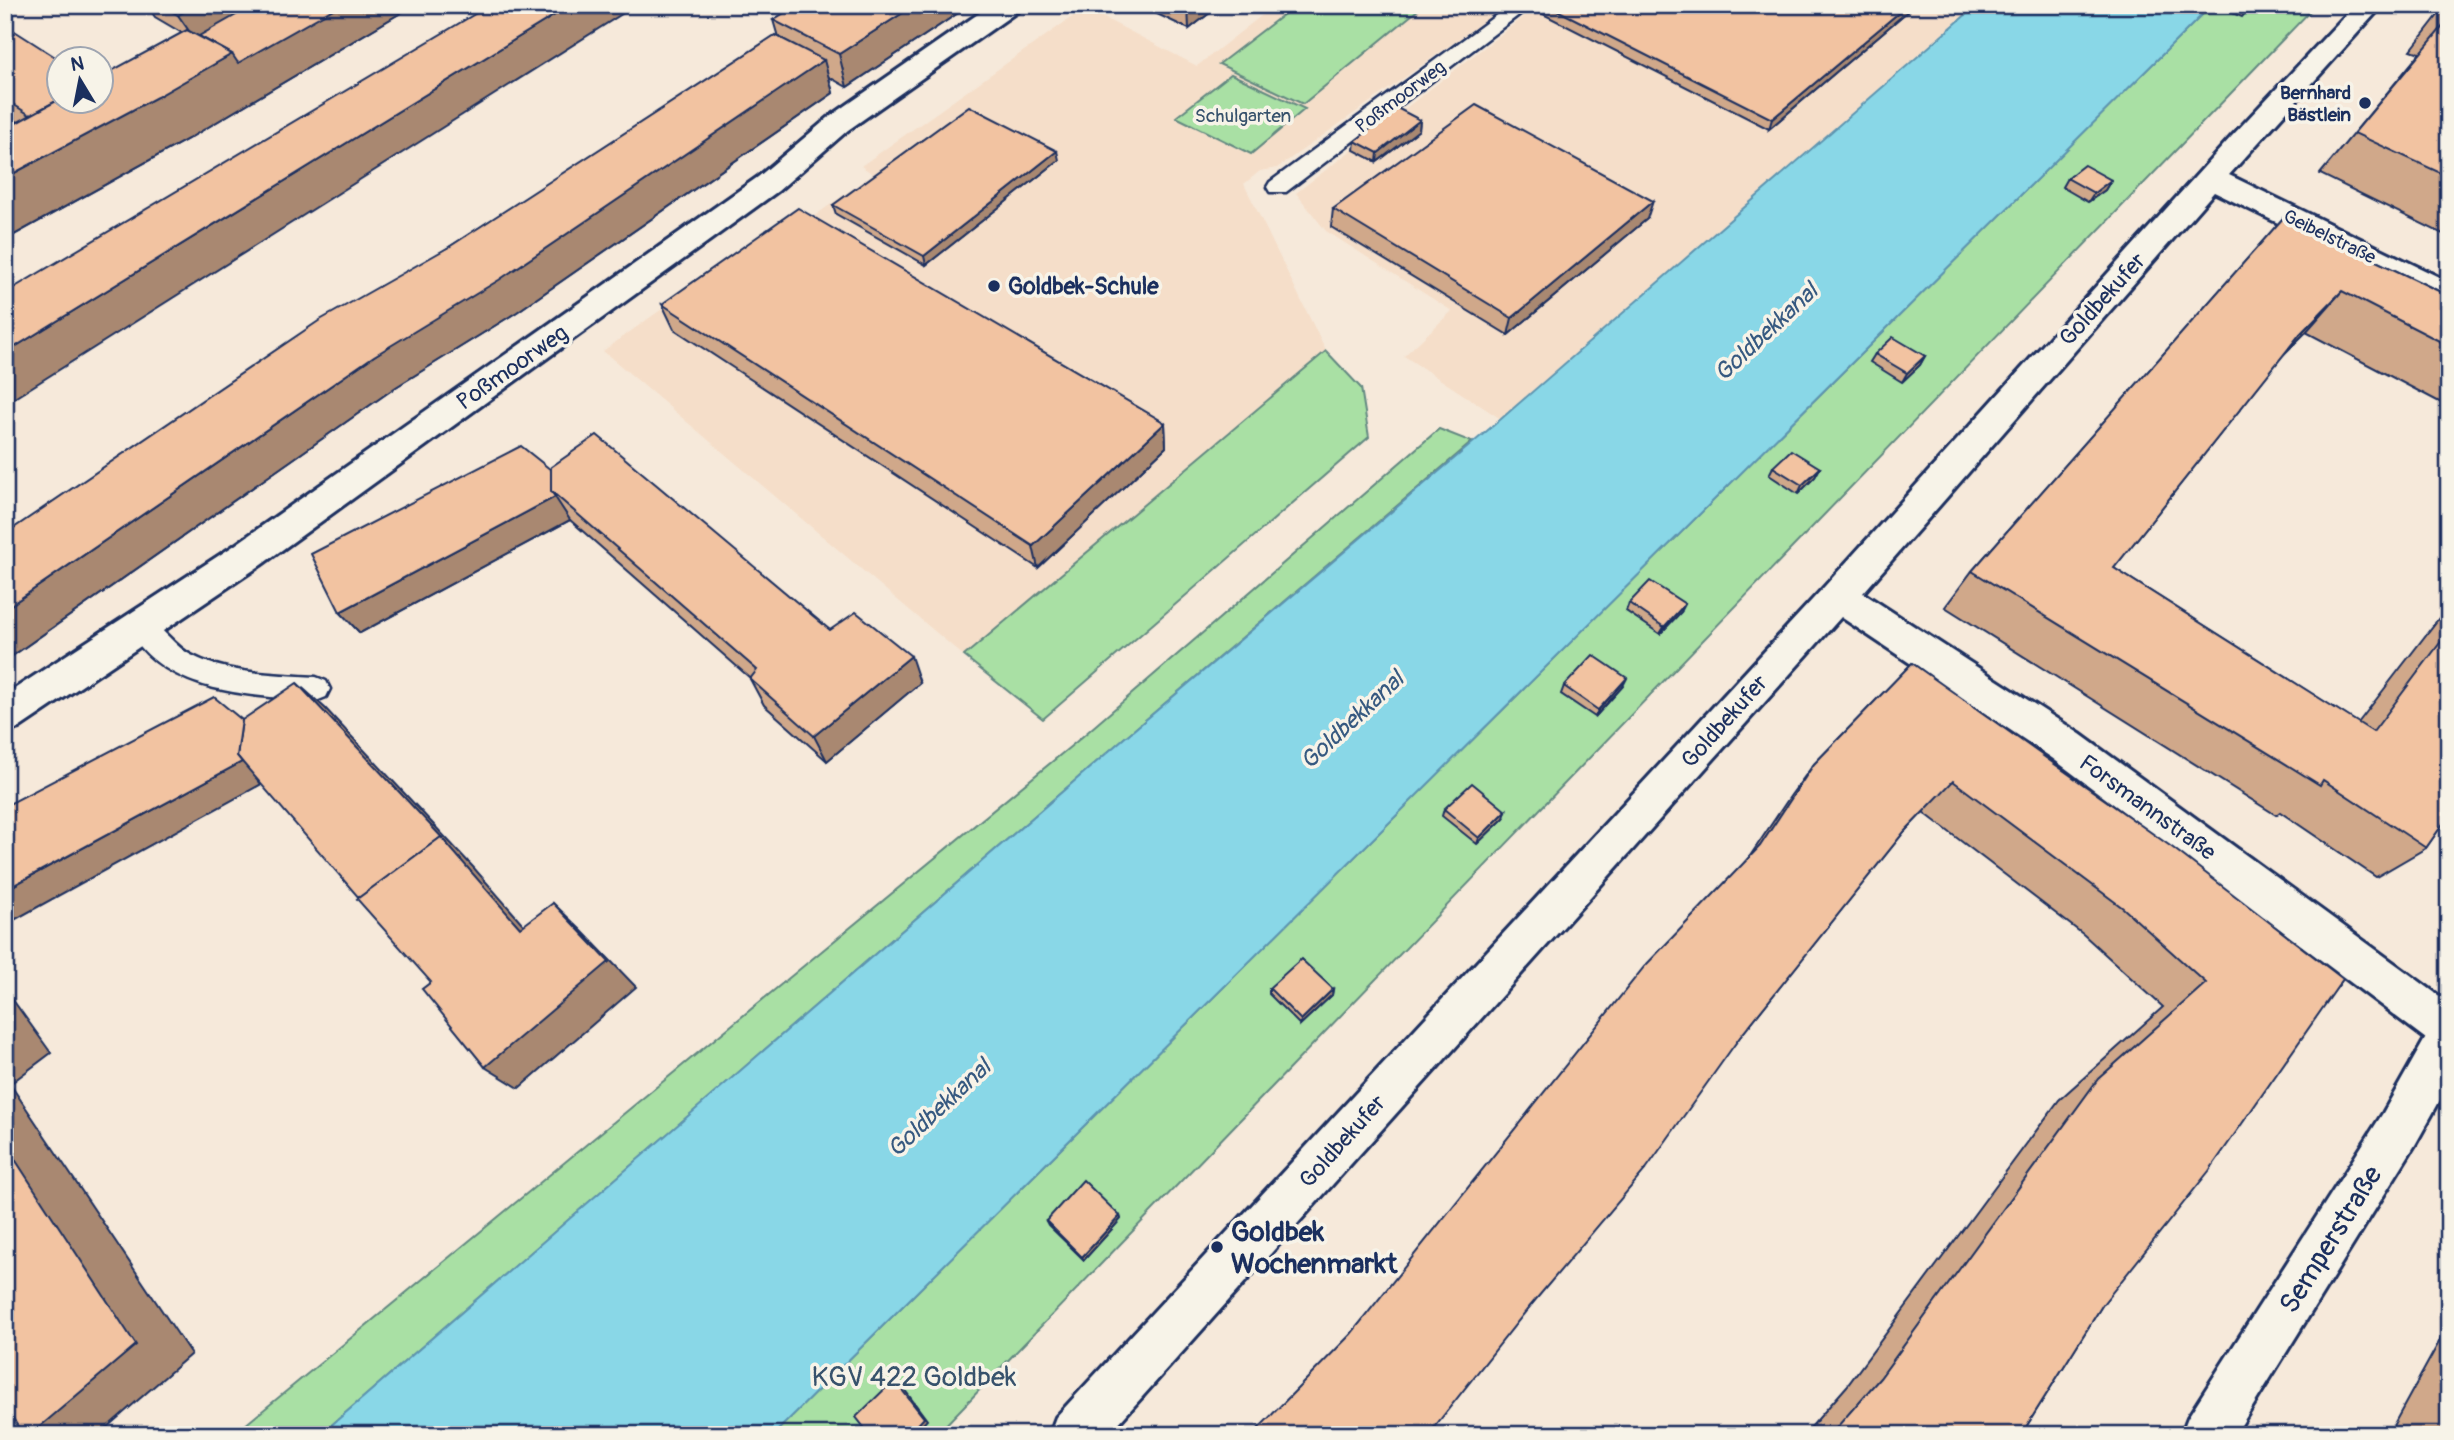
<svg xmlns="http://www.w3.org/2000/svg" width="2454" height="1440" viewBox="0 0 2454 1440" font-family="Pangolin,sans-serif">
	<rect width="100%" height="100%" fill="#f6e9da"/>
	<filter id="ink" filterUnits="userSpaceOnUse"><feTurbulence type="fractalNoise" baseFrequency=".0143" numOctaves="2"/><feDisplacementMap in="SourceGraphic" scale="14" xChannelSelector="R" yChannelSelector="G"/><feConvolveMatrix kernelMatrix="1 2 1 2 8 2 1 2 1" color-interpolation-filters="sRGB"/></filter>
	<g filter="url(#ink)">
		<g fill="#f5dec9">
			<polygon points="1275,5 1483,5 1497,12 1277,168 1260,171 1244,184 1326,351 964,656 603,351 794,215 806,222 873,174 861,166 1085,8 1197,66"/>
			<polygon points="1539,5 1976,5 1501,419 1404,356 1452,311 1326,231 1296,193"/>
		</g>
		<g fill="#a9e0a4" stroke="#628881" stroke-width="2">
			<polygon points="1296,5 1410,5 1419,9 1303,104 1219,64"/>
			<polygon points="2212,5 2316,5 936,1435 773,1435"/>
			<polygon points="1231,74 1305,109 1251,154 1176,117"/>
			<polygon points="1326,351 1361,388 1369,437 1043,719 964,656"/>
			<polygon points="1439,429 1472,442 1123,739 320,1435 233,1435 1076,742"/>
		</g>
		<polygon fill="#89d7e7" stroke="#5d94b0" stroke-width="2" points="1977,5 2212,5 773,1435 320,1435 1123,739 1501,419"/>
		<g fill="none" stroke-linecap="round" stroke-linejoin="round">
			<defs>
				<g id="service">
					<polygon points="1510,5 1532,5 1286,192 1270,192 1267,187 1270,182"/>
					<path d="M140 615C160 622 172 645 191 655 228 675 276 674 316 677L326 681 330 689 326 697 316 701C251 695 161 694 127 626L131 618Z"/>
				</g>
				<g id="minor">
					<polygon points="991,5 1022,5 1018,11 848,130 778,191 261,565 19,728 5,732 5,695 235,545 758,177 828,118"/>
					<polygon points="2355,5 2383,5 2229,175 2449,282 2449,306 2214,192 1863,593 2080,734 2449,1003 2449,1051 2434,1045 2052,758 1841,617 1108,1435 1049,1435 1056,1417 1825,586 2232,136"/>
				</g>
				<polygon id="tertiary" points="2449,1019 2449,1084 2415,1145 2235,1435 2181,1435 2188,1417 2383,1113 2433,1025"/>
			</defs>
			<use href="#service" stroke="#1b2f5e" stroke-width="5"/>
			<use href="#minor" stroke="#1b2f5e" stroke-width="6"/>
			<use href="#tertiary" stroke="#1b2f5e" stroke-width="6"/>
			<use href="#service" fill="#f7f3e8" fill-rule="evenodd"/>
			<use href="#minor" fill="#f7f3e8" fill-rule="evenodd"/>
			<use href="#tertiary" fill="#f7f3e8" fill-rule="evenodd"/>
		</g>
		<g fill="#d0a88a" stroke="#1b2f5e" stroke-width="2">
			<polygon points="147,5 414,5 188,139 5,240 18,122 5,113 5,31 60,102 182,33 155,17"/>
			<polygon points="797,5 970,5 847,87 829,77 833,93 517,312 396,387 5,661 5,534 449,247 778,37 773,20"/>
			<polygon points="1138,5 1220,5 1189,29"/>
			<polygon points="1541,5 1915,5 1769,129 1539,12"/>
			<polygon points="2214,5 2252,5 2242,17"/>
			<polygon points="2446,5 2449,5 2449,133 2447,135 2449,136 2449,237 2320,174 2420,53 2411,50"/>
			<polygon points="1420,120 1419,130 1377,162 1354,150 1355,141"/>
			<polygon points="1059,160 926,265 836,214 833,205"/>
			<polygon points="2067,178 2111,180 2105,190 2088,202 2062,187"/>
			<polygon points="1333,209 1647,219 1508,335 1331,227"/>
			<polygon points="2284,217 2449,296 2449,407 2306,332 2283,355 2114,568 2358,723 2449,605 2449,815 2426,848 2376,877 2280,812 2276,815 1945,607 1972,571"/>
			<polygon points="662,304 1165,423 1166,447 1038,568 674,329"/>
			<polygon points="1875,354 1925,356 1920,365 1902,382 1870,362"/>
			<polygon points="1773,467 1820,468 1815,477 1798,494 1769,475"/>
			<polygon points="551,470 830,630 920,683 827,761 764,705 750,679 750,678 570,520 360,633 340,612"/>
			<polygon points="1629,603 1681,612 1660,634 1626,611"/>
			<polygon points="1912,663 2343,979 2103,1304 2021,1435 1804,1435 1847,1386 2059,1100 2163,1007 2084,935 1923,812 1904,832 1740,1037 1527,1310 1351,1334 1750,856 1791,795 1814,764"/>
			<polygon points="1564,686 1623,686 1595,717 1561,694"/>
			<polygon points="1444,809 1504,818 1477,844 1442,816"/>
			<polygon points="1269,988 1333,989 1332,995 1300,1025 1269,994"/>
			<polygon points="1120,1216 1121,1219 1084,1260 1048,1225 1046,1221"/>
			<polygon points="2449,1324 2449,1435 2388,1435"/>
		</g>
		<g fill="#a98871" stroke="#1b2f5e" stroke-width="2">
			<polygon points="196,5 260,5 196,41 178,15"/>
			<polygon points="340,5 414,5 188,139 5,240 5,178 232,54"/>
			<polygon points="571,5 636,5 5,404 5,353"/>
			<polygon points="915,5 970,5 847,87 839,54"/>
			<polygon points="1188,5 1220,5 1189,29"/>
			<polygon points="1908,5 1915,5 1769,129 1772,119"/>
			<polygon points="824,60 833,93 517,312 396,387 5,661 5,609 374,356"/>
			<polygon points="1420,120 1419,130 1377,162 1378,153"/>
			<polygon points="1057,151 1059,160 926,265 924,256"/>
			<polygon points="2111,180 2105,190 2088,202 2094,193"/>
			<polygon points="1653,201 1647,219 1508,335 1512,318"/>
			<polygon points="2342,291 2306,332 2264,374 2300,334"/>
			<polygon points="1925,356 1920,365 1902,382 1907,373"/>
			<polygon points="1165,423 1166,447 1038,568 1033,546"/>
			<polygon points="1820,468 1815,477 1798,494 1802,485"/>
			<polygon points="555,497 570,520 360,633 340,612"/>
			<polygon points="1685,604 1681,612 1660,634 1664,627"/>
			<polygon points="911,656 920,683 827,761 814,736"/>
			<polygon points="1627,678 1623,686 1595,717 1598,710"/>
			<polygon points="297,683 325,708 473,867 550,955 520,928"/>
			<polygon points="243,761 267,781 5,925 5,890"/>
			<polygon points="1506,811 1504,818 1477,844 1479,838"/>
			<polygon points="553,903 581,930 636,987 519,1088 485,1067"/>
			<polygon points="5,989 51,1053 10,1084 191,1354 98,1435 30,1435 5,1144"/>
			<polygon points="1333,989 1332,995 1300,1025 1301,1020"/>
			<polygon points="1120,1216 1121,1219 1084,1260 1082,1257"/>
			<polygon points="894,1380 898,1381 927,1420 913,1435 908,1435"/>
		</g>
		<g fill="#f2c3a1" stroke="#1b2f5e" stroke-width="2">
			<polygon points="161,5 196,5 178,15"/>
			<polygon points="254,5 340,5 238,63 232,54 199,36"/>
			<polygon points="490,5 571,5 5,353 5,293"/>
			<polygon points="797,5 915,5 839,54 773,20"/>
			<polygon points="1547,5 1908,5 1772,119"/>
			<polygon points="2449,19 2449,133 2447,135 2449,136 2449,177 2354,133"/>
			<polygon points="10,28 60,60 60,99 30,115 5,99 5,31"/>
			<polygon points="187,30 232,54 157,97 5,178 5,129 60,99 60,102 102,102 102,76"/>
			<polygon points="775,35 824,60 499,280 374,356 5,609 5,534 320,320 449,247"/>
			<polygon points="1476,105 1653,201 1512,318 1333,209"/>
			<polygon points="969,106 1057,151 924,256 833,205"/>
			<polygon points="1397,108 1420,120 1378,153 1355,141"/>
			<polygon points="2084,165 2111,180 2094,193 2067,178"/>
			<polygon points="798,208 1165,423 1033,546 662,304"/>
			<polygon points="2284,217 2449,296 2449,346 2342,291 2300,334 2114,568 2373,732 2449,631 2449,815 2426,848 2323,780 2320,785 1972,571"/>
			<polygon points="1893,337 1925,356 1907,373 1875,354"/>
			<polygon points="597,435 830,630 856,612 911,656 814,736 750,679 757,670 551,491 551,467"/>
			<polygon points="521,446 551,470 551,491 555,497 340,612 311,554"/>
			<polygon points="1791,450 1820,468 1802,485 1773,467"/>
			<polygon points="1650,581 1685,604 1664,627 1629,603"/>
			<polygon points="1593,655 1627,678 1598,710 1564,686"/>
			<polygon points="1912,663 2173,848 2343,979 2209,1171 2103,1304 2021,1435 1830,1435 1880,1378 2098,1079 2206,983 2123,908 1953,781 1904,832 1740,1037 1646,1169 1527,1310 1428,1435 1252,1435 1351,1334 1644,967 1760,846 1814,764"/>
			<polygon points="297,683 448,844 441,837 359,898 237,756 242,720"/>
			<polygon points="214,697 242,720 237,756 242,762 5,890 5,806"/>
			<polygon points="1472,783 1506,811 1479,838 1444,809"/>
			<polygon points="441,837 520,928 553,903 609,962 485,1067 422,989 431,982 357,899"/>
			<polygon points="1301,959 1333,989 1301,1020 1269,988"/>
			<polygon points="5,1144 136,1345 30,1435 23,1435 5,1405"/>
			<polygon points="1083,1180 1120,1216 1082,1257 1046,1221"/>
			<polygon points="894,1380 924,1418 908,1435 870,1435 856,1417"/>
		</g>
	</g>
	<g fill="#1b2f5e" stroke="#f7f3e8" stroke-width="2.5">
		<circle cx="2365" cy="103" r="7"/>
		<circle cx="994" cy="286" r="7"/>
		<circle cx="1217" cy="1247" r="7"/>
	</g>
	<g text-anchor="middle" stroke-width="7" stroke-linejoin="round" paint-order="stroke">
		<g font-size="19" font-weight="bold" fill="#1b2f5e" stroke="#f7f3e8" text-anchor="end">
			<text x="2351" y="99">Bernhard<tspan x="2351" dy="22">Bästlein</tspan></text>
		</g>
		<g font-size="19" fill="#1b2f5e" stroke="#f7f3e8">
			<text transform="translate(1400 96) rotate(-37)" y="7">Poßmoorweg</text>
			<text transform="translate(2330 236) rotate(26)" y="7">Geibelstraße</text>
		</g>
		<g font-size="19" fill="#37526c" stroke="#f7f3e8">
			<text x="1243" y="122">Schulgarten</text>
		</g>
		<g font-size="23" font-weight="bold" fill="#1b2f5e" stroke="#f7f3e8" text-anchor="start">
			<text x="1008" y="294">Goldbek-Schule</text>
		</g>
		<g font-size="23" fill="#1b2f5e" stroke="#f7f3e8">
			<text transform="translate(2102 299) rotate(-48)" y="8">Goldbekufer</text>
			<text transform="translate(512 367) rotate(-35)" y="8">Poßmoorweg</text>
			<text transform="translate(1724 721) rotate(-48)" y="8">Goldbekufer</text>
			<text transform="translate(2148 807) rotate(36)" y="8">Forsmannstraße</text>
			<text transform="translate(1342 1141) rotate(-48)" y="8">Goldbekufer</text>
		</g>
		<g font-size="24" font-style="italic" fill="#365980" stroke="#f7f3e8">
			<text transform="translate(1766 332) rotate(-43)" y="8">Goldbekkanal</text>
			<text transform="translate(1352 720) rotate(-43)" y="8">Goldbekkanal</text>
			<text transform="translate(939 1108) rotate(-43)" y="8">Goldbekkanal</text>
		</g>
		<g font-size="28" font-weight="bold" fill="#1b2f5e" stroke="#f7f3e8" text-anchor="start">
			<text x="1231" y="1241">Goldbek<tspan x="1231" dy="32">Wochenmarkt</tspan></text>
		</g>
		<g font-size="28" fill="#1b2f5e" stroke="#f7f3e8">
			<text transform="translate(2330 1239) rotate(-58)" y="10">Semperstraße</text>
		</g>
		<g font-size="28" fill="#37526c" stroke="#f7f3e8">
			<text x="914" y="1386">KGV 422 Goldbek</text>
		</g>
	</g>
	<rect width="2454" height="1440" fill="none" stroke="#f7f3e8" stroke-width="28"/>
	<rect x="14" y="14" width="2426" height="1412" fill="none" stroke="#1b2f5e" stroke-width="2.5" filter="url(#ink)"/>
	<g transform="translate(80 80) rotate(350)"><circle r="33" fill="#f7f3e8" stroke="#9fa5b1" stroke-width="2"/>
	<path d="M0-5L12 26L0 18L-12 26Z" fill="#1b2f5e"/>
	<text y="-10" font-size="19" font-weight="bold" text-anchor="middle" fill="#1b2f5e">N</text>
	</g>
</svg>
